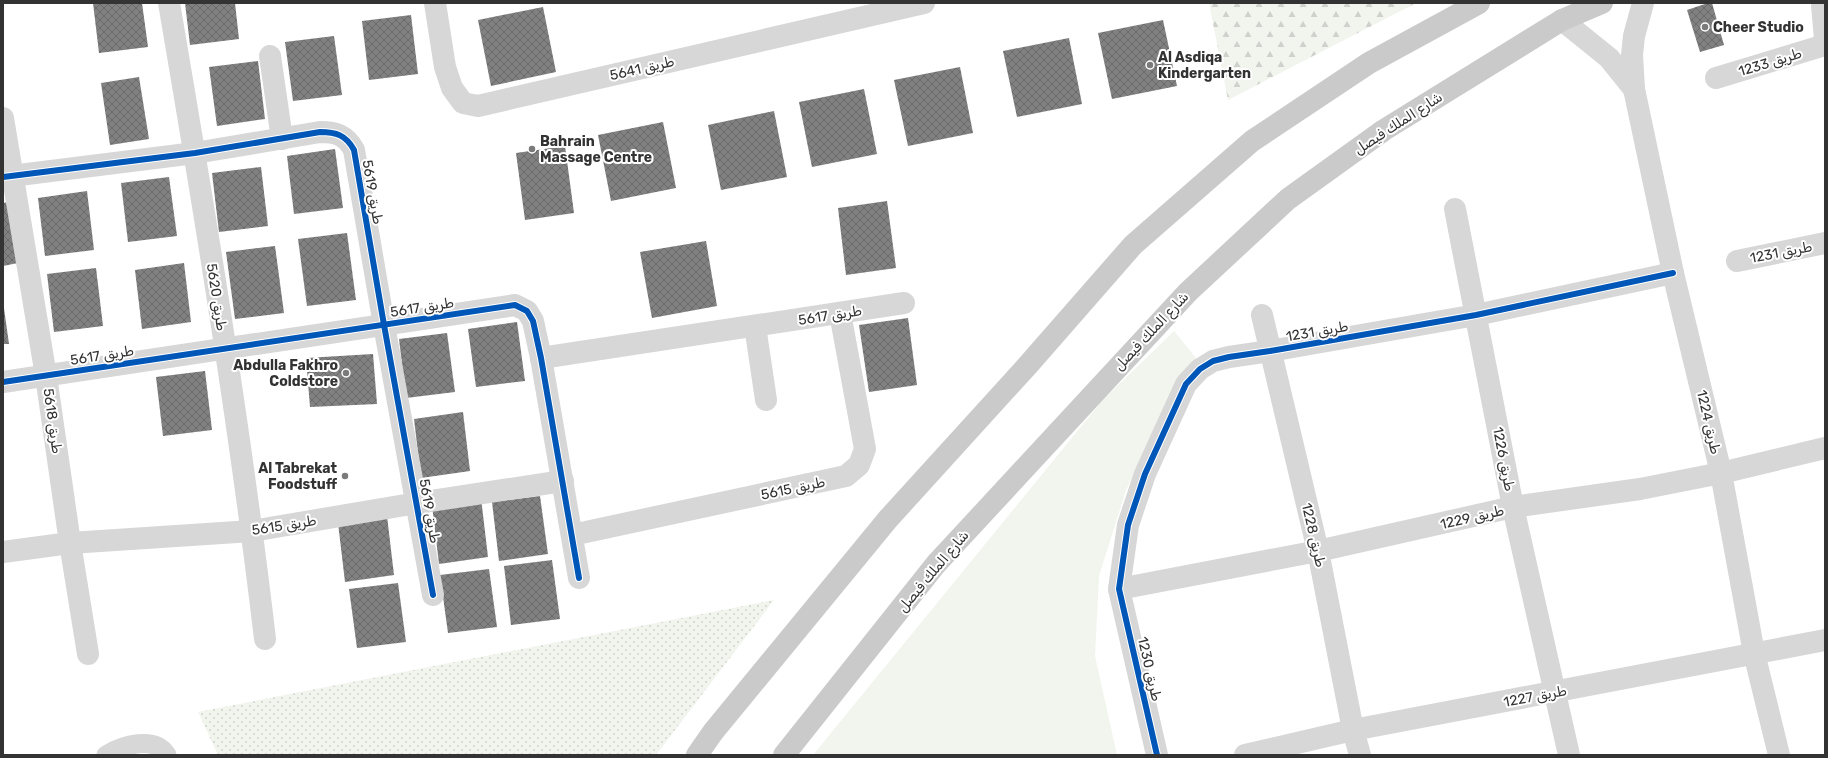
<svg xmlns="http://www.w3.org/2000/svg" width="1828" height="758" viewBox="0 0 1828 758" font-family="Rubik,Vazirmatn,sans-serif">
	<defs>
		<pattern id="grass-dots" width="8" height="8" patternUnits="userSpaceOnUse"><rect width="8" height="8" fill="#f1f5ed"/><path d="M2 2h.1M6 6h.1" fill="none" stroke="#cfd2cc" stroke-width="1.8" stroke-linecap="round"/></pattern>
		<pattern id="forest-firs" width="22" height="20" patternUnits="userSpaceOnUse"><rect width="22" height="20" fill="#f1f5ed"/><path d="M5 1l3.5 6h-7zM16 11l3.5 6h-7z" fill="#cfd2cc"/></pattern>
		<pattern id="building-cross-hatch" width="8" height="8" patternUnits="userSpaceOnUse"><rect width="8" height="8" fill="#818181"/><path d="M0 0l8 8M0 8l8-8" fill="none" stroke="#6a6a6a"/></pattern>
	</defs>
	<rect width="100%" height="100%" fill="#fff"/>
	<polygon fill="url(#grass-dots)" points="774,600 656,755 218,755 198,712"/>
	<polygon fill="url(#forest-firs)" points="1209,3 1416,3 1228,100"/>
	<polygon fill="#f1f5ed" points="1174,331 1196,358 1160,422 1126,490 1099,576 1095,656 1117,755 813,755 1102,401"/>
	<g fill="url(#building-cross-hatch)">
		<polygon points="93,3 142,3 148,47 99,53"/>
		<polygon points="185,3 235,3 239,39 190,45"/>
		<polygon points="1708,3 1712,3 1724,45 1700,52 1687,10"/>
		<polygon points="543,7 556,72 491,86 478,20"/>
		<polygon points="411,15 418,74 369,80 362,21"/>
		<polygon points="1163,20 1177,86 1112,99 1098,33"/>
		<polygon points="334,36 342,95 293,101 285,42"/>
		<polygon points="1069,38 1082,104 1017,117 1003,51"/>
		<polygon points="258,61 265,119 217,126 209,67"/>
		<polygon points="960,67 973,133 908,146 894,80"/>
		<polygon points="139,77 149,139 110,145 101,83"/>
		<polygon points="864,89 877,154 812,167 799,102"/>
		<polygon points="774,111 787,177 721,190 708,125"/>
		<polygon points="663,122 676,188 611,201 598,135"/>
		<polygon points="565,146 574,213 525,220 516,153"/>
		<polygon points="335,149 343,208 294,214 287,156"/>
		<polygon points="261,167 268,226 219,232 212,173"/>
		<polygon points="169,177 177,236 128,242 121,183"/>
		<polygon points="87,191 94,250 45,256 38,198"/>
		<polygon points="887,201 896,268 846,275 838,208"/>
		<polygon points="9,202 18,263 3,266 3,203"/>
		<polygon points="347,233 356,300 307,306 298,239"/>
		<polygon points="706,241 717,306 652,318 640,252"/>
		<polygon points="275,246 284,313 235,319 226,252"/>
		<polygon points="184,263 191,322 142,329 135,270"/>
		<polygon points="96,268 103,326 54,332 47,274"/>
		<polygon points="3,301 9,344 3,344"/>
		<polygon points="908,318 917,385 869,392 859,325"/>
		<polygon points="517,322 525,381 476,387 468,329"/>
		<polygon points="447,333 455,392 406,398 399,339"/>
		<polygon points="373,354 377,404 310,407 306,358"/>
		<polygon points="205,371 212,430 163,436 156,377"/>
		<polygon points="463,412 470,471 421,478 414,419"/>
		<polygon points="540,496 548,554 499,561 492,502"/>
		<polygon points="481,498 488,557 439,564 432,505"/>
		<polygon points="387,516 394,575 345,582 338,523"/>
		<polygon points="552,560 560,619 511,625 504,566"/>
		<polygon points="489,569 497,627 448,633 440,575"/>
		<polygon points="398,583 406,642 357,648 349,589"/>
	</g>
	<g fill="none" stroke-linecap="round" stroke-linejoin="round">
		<path stroke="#d7d7d7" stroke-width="19" d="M106 755C122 745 155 735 167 755"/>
		<g stroke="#d7d7d7" stroke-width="22">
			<path d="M169 3C205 214 240 426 265 639"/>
			<polyline points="435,3 445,67 452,88 463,103 478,106 924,3"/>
			<polyline points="1643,3 1634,36 1632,55 1634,89 1673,273 1721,473 1754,653 1779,755"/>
			<polyline points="1822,5 1825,39"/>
			<polyline points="1562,20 1609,58 1634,89"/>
			<polyline points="270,56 282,139"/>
			<polyline points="1716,78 1825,45"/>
			<polyline points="3,118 46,376 70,543 88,654"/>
			<path d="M3 177 195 153 320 132C336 132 346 135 354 150L384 325 433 595"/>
			<polyline points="1455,209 1513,507 1569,755"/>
			<polyline points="1737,261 1825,243"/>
			<polyline points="1262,315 1318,551 1353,730 1360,755"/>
			<polyline points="755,326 766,400"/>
			<polyline points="541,358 904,303"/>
			<polyline points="3,382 515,305 527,311 533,321 541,358 579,578"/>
			<polyline points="572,535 846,476 859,465 865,449 840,313"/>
			<polyline points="3,552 70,543 252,531 417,503 563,481"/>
			<polyline points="1119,589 1318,551 1513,507 1640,489 1721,473 1825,448"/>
			<polyline points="1157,755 1119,589 1128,525 1145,474 1186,384 1200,369 1213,361 1229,357 1270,351 1476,315 1673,273"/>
			<polyline points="1245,755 1353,730 1825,640"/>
		</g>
		<g stroke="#cacaca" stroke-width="22">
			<polyline points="697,755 713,732 888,519 1028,365 1133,245 1252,141 1369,63 1479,3"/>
			<polyline points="784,755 936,564 1188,292 1288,199 1384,130 1562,20 1602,3"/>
		</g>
		<defs>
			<g id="cycleway">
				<path d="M3 177 195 153 320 132C336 132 346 135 354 150L384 325 433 595"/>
				<polyline points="3,382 515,305 527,311 533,321 541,358 579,578"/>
				<polyline points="1157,755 1119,589 1128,525 1145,474 1186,384 1200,369 1213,361 1229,357 1270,351 1476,315 1673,273"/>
			</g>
		</defs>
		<use href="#cycleway" stroke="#fff" stroke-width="8"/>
		<use href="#cycleway" stroke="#0057b8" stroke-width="6"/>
	</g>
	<g fill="#7a7a7a" stroke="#fff" stroke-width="1.5">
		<circle cx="1705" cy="27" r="4"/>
		<circle cx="1150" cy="65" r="4"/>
		<circle cx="532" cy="149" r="4"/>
		<circle cx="346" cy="373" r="4"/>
		<circle cx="345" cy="476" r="4"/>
	</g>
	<g text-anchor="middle" stroke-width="4" stroke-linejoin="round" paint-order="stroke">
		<g font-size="14" font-weight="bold" fill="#333" stroke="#fff" text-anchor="start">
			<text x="1713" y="32">Cheer Studio</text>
			<text x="1158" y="62">Al Asdiqa<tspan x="1158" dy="16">Kindergarten</tspan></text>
			<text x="540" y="146">Bahrain<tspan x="540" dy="16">Massage Centre</tspan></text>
			<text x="338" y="370" text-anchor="end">Abdulla Fakhro<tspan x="338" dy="16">Coldstore</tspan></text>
			<text x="337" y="473" text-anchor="end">Al Tabrekat<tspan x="337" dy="16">Foodstuff</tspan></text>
		</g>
		<g font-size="14" fill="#333" stroke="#fff">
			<text transform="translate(1770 62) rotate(-17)" y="5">طريق 1233</text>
			<text transform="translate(642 68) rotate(-13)" y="5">طريق 5641</text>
			<text transform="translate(1398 123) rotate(-33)" y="5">شارع الملك فيصل</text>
			<text transform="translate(373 192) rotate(80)" y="5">طريق 5619</text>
			<text transform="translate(1781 252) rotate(-11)" y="5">طريق 1231</text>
			<text transform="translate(217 297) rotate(81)" y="5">طريق 5620</text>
			<text transform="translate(422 307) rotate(-9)" y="5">طريق 5617</text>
			<text transform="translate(830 315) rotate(-9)" y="5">طريق 5617</text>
			<text transform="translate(1151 331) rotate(-47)" y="5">شارع الملك فيصل</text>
			<text transform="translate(1317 331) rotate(-10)" y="5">طريق 1231</text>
			<text transform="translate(102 355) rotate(-9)" y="5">طريق 5617</text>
			<text transform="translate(53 421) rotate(82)" y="5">طريق 5618</text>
			<text transform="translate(1709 422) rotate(77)" y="5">طريق 1224</text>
			<text transform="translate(1504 459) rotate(79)" y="5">طريق 1226</text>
			<text transform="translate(793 488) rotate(-12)" y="5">طريق 5615</text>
			<text transform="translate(430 511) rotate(80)" y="5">طريق 5619</text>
			<text transform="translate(1472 517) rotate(-13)" y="5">طريق 1229</text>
			<text transform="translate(284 525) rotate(-9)" y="5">طريق 5615</text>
			<text transform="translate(1314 535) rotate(77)" y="5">طريق 1228</text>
			<text transform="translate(933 571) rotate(-50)" y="5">شارع الملك فيصل</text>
			<text transform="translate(1150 669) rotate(77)" y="5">طريق 1230</text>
			<text transform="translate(1535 696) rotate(-11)" y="5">طريق 1227</text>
		</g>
	</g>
	<rect width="1828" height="758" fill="none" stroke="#333333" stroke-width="8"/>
</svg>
